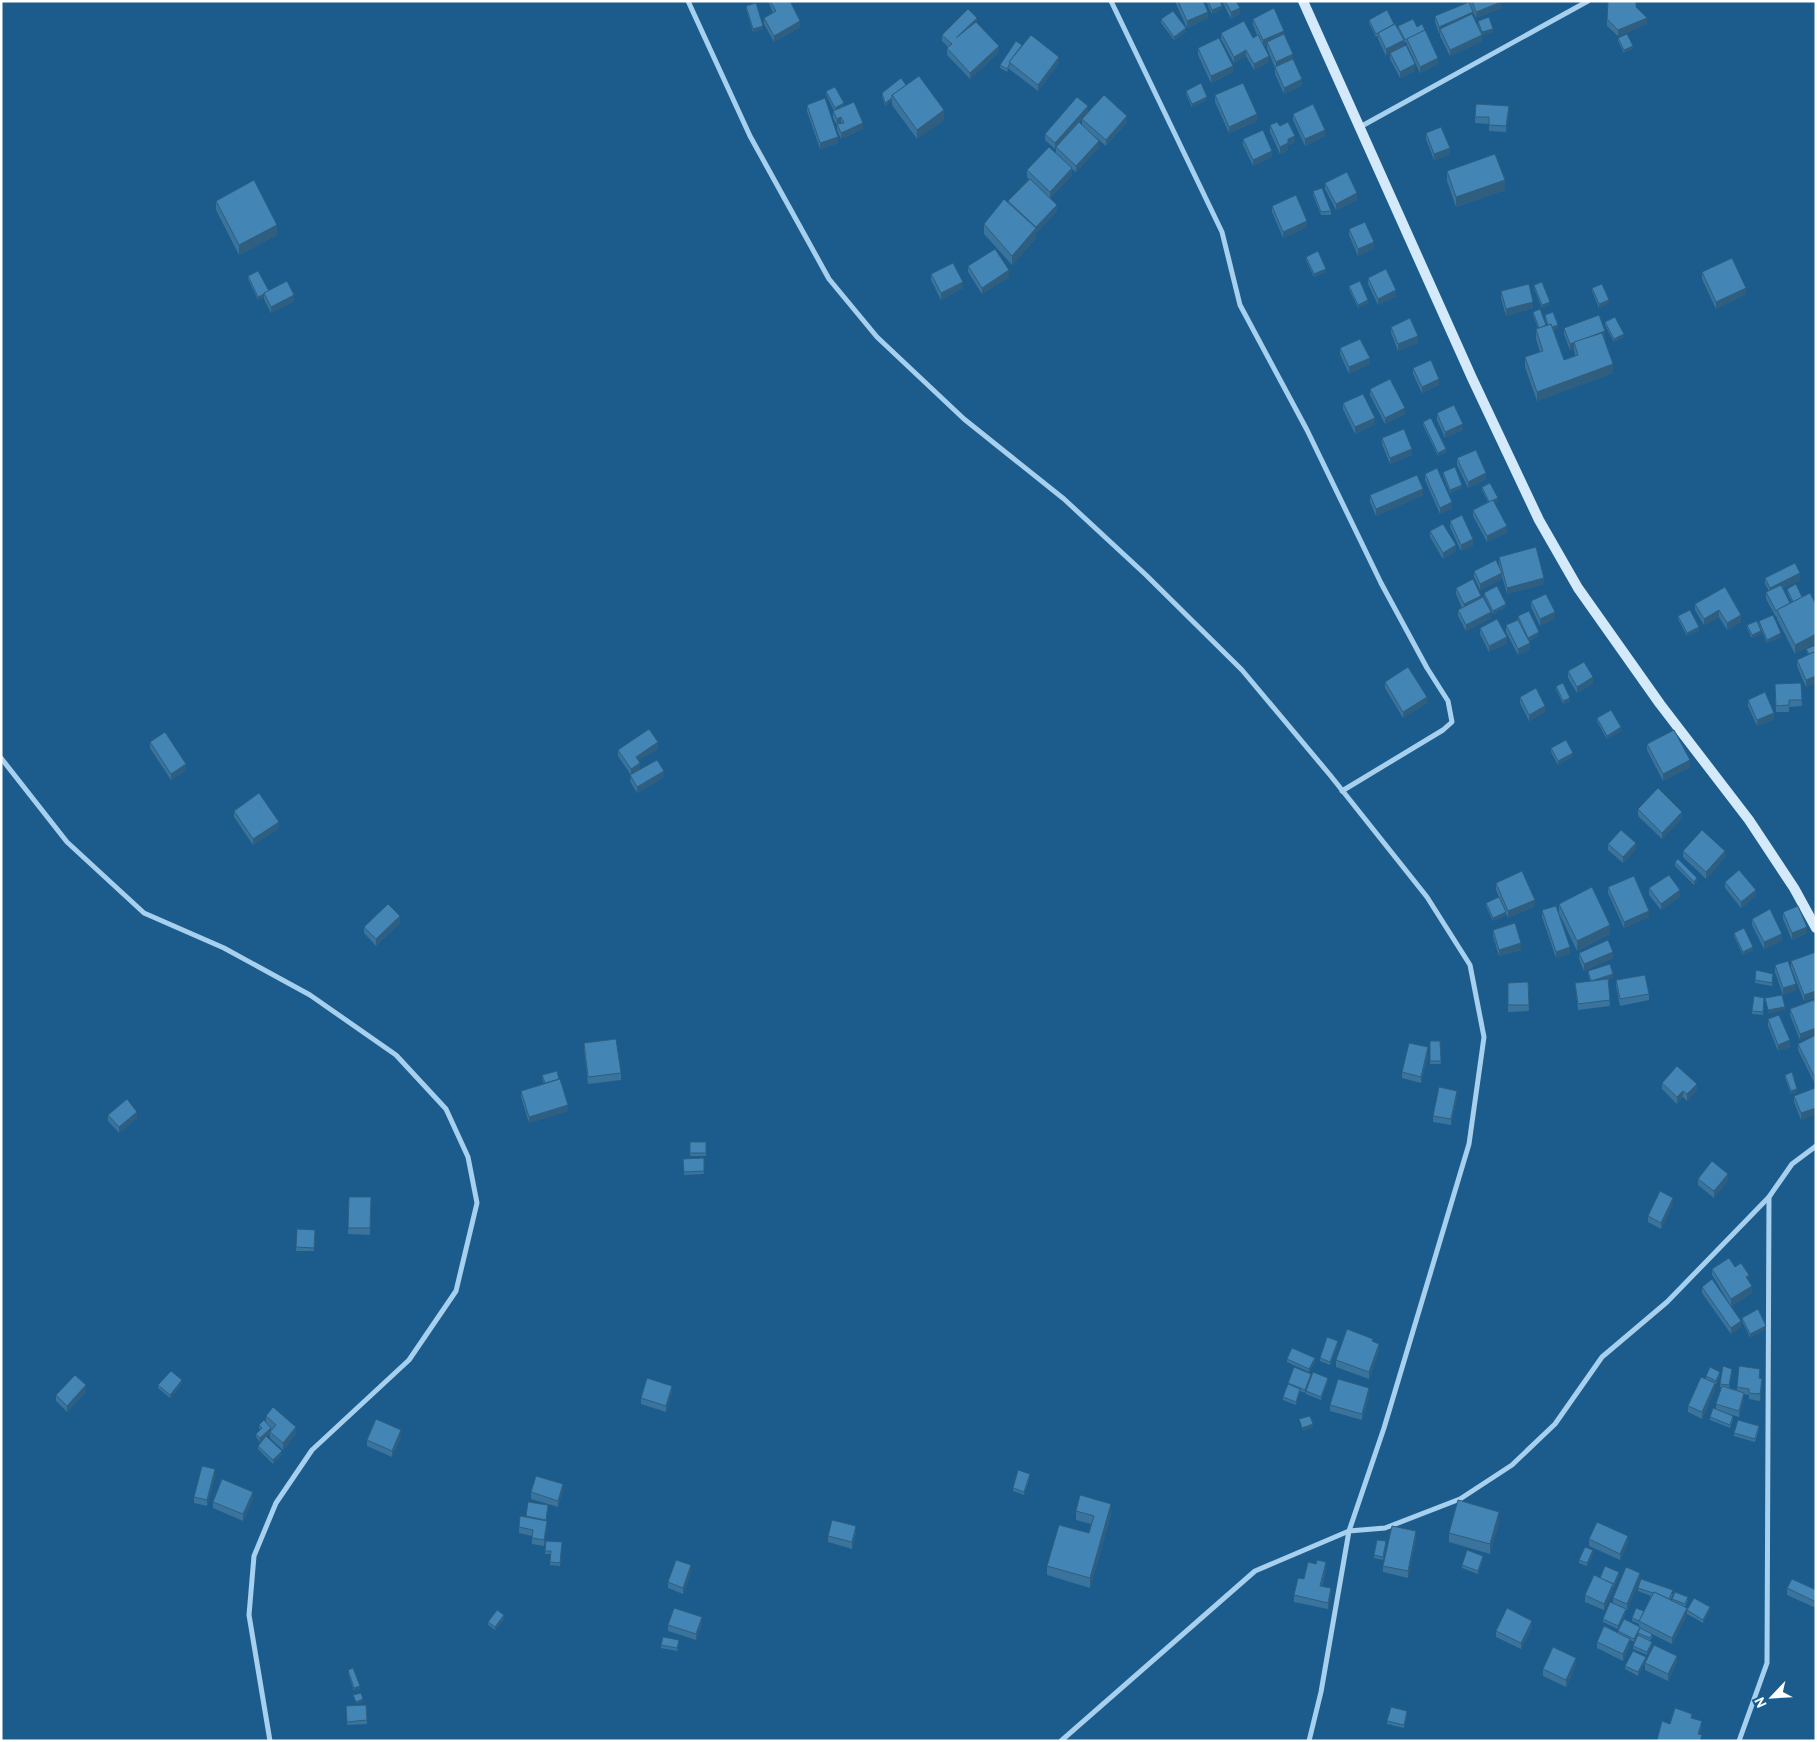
<svg xmlns="http://www.w3.org/2000/svg" width="1817" height="1742" viewBox="0 0 1817 1742" font-family="Overpass,sans-serif">
	<rect width="100%" height="100%" fill="#1b5c8d"/>
	<g fill="none" stroke-linecap="round" stroke-linejoin="round">
		<g stroke="#a7d0ee" stroke-width="5">
			<polyline points="688,1 750,136 829,279 877,337 964,419 1064,499 1146,575 1242,670 1330,775 1427,897 1470,965 1484,1037 1469,1144 1384,1428 1349,1531 1255,1571 1061,1741"/>
			<polyline points="1111,1 1222,232 1240,305 1307,430 1381,583 1427,668 1448,701 1452,722 1443,730 1342,791"/>
			<polyline points="1360,127 1588,1"/>
			<polyline points="1,758 67,842 144,913 224,948 310,995 396,1055 446,1109 468,1157 477,1203 456,1291 409,1360 312,1450 276,1503 254,1556 249,1615 270,1741"/>
			<polyline points="1309,1741 1321,1692 1349,1531 1385,1528 1460,1499 1512,1465 1555,1424 1602,1357 1667,1302 1769,1197"/>
			<polyline points="1739,1741 1767,1663 1769,1197 1792,1164 1816,1146"/>
		</g>
		<polyline stroke="#d4e9fa" stroke-width="10" points="1303,1 1472,378 1539,520 1578,588 1660,704 1749,820 1794,888 1816,928"/>
	</g>
	<g fill="#3a739c">
		<polygon points="768,1 790,1 800,27 774,42 764,24 764,18 773,13"/>
		<polygon points="1176,1 1203,1 1208,18 1187,28 1176,4"/>
		<polygon points="1206,1 1220,1 1222,9 1212,14"/>
		<polygon points="1222,1 1236,1 1240,14 1231,19"/>
		<polygon points="1470,1 1501,1 1501,8 1476,18 1470,4"/>
		<polygon points="746,6 763,29 753,32 746,9"/>
		<polygon points="1636,7 1647,24 1618,36 1607,26 1607,19"/>
		<polygon points="1435,16 1473,17 1481,33 1478,24 1478,21 1493,32 1482,35 1482,41 1450,56 1440,36 1440,33 1439,33 1435,22"/>
		<polygon points="1161,19 1186,32 1174,40 1161,23"/>
		<polygon points="1253,19 1284,34 1302,85 1284,94 1275,74 1275,68 1267,48 1267,44 1264,46 1269,62 1254,70 1246,56 1234,63 1221,39 1221,33 1253,38 1257,35 1253,25"/>
		<polygon points="1369,20 1394,24 1398,29 1398,26 1417,27 1438,64 1420,73 1407,45 1407,42 1405,43 1404,40 1404,46 1415,71 1400,78 1390,59 1390,53 1386,56 1378,39 1378,36 1376,37 1369,23"/>
		<polygon points="977,23 999,52 970,79 947,55 947,48 948,47 942,41 942,35"/>
		<polygon points="1618,38 1633,49 1624,53 1618,41"/>
		<polygon points="1022,45 1059,63 1038,91 1009,69 1009,67 1007,72 1000,68 1000,65"/>
		<polygon points="1198,48 1233,72 1211,83 1198,55"/>
		<polygon points="906,85 944,120 917,139 892,105 892,101 885,106 882,96 882,93"/>
		<polygon points="826,91 844,106 863,129 841,139 837,130 837,125 833,118 833,111 834,111 826,94"/>
		<polygon points="1186,91 1207,100 1192,107 1186,94"/>
		<polygon points="1215,95 1257,121 1229,133 1215,102"/>
		<polygon points="807,105 838,143 820,149 807,111"/>
		<polygon points="1088,112 1074,128 1082,125 1082,119 1127,122 1106,146 1086,129 1099,147 1076,172 1072,169 1072,175 1050,198 1057,211 1036,233 1036,238 1012,265 984,234 984,224 1008,204 1008,201 1029,179 1027,177 1027,170 1056,153 1056,148 1055,149 1045,140 1045,134"/>
		<polygon points="1509,113 1506,132 1489,131 1489,124 1475,123 1475,117"/>
		<polygon points="1293,114 1325,136 1305,146 1293,120"/>
		<polygon points="1270,125 1280,126 1295,142 1288,145 1288,150 1280,154 1270,132"/>
		<polygon points="1426,133 1450,154 1434,160 1426,139"/>
		<polygon points="1243,139 1272,157 1253,166 1243,145"/>
		<polygon points="1447,171 1505,190 1456,207 1447,181"/>
		<polygon points="1325,183 1357,200 1336,210 1325,189"/>
		<polygon points="1313,191 1331,211 1331,215 1321,215 1313,195"/>
		<polygon points="216,201 277,235 239,255 216,210"/>
		<polygon points="1272,206 1307,227 1283,238 1272,212"/>
		<polygon points="1349,229 1374,248 1358,256 1349,235"/>
		<polygon points="1306,257 1326,272 1314,277 1306,260"/>
		<polygon points="968,266 1009,277 982,294 968,272"/>
		<polygon points="1702,272 1746,294 1716,309 1702,279"/>
		<polygon points="931,274 963,288 941,300 931,280"/>
		<polygon points="248,276 269,291 294,301 271,313 264,299 264,297 258,300 248,279"/>
		<polygon points="1368,278 1396,296 1378,305 1368,284"/>
		<polygon points="1534,285 1550,305 1542,308 1534,288"/>
		<polygon points="1349,286 1368,303 1358,308 1349,289"/>
		<polygon points="1592,288 1609,303 1599,308 1592,291"/>
		<polygon points="1501,291 1533,308 1506,316 1501,298"/>
		<polygon points="1533,312 1546,325 1547,325 1545,319 1545,315 1558,328 1553,330 1564,360 1575,356 1574,349 1570,350 1564,334 1564,328 1605,337 1604,338 1613,373 1537,401 1525,367 1525,357 1540,352 1536,339 1536,329 1538,328 1533,315"/>
		<polygon points="1605,322 1624,337 1614,342 1605,325"/>
		<polygon points="1391,327 1418,343 1398,351 1391,333"/>
		<polygon points="1340,348 1370,364 1349,374 1340,354"/>
		<polygon points="1413,368 1439,385 1422,393 1413,374"/>
		<polygon points="1370,389 1405,414 1385,424 1370,395"/>
		<polygon points="1343,403 1375,424 1355,434 1343,409"/>
		<polygon points="1437,413 1463,430 1445,438 1437,420"/>
		<polygon points="1423,422 1446,452 1438,456 1423,425"/>
		<polygon points="1382,438 1412,455 1390,464 1382,444"/>
		<polygon points="1457,458 1486,479 1468,488 1457,465"/>
		<polygon points="1443,472 1462,488 1450,493 1443,475"/>
		<polygon points="1425,474 1452,508 1440,514 1425,480"/>
		<polygon points="1482,487 1498,501 1494,503 1507,532 1487,542 1473,516 1473,510 1488,502 1482,490"/>
		<polygon points="1370,495 1423,495 1376,516 1370,502"/>
		<polygon points="1450,521 1473,546 1461,551 1450,527"/>
		<polygon points="1430,531 1456,551 1443,559 1430,537"/>
		<polygon points="1499,557 1544,584 1507,594 1502,576 1502,579 1480,590 1474,577 1474,571 1500,569 1499,563"/>
		<polygon points="1765,578 1800,580 1783,588 1790,603 1792,602 1787,592 1787,589 1802,597 1795,654 1777,619 1777,617 1776,617 1766,599 1766,592 1769,591 1765,584"/>
		<polygon points="1725,587 1741,622 1727,630 1719,617 1704,625 1695,610 1695,604"/>
		<polygon points="1456,588 1491,618 1466,631 1458,616 1458,610 1462,608 1456,594"/>
		<polygon points="1484,593 1506,607 1493,614 1484,596"/>
		<polygon points="1531,601 1555,618 1540,626 1531,607"/>
		<polygon points="1518,616 1539,635 1529,641 1530,649 1518,655 1506,632 1506,625 1518,620"/>
		<polygon points="1678,616 1699,630 1687,636 1678,619"/>
		<polygon points="1759,621 1781,637 1767,643 1759,624"/>
		<polygon points="1747,625 1761,634 1752,638 1747,628"/>
		<polygon points="1480,628 1507,644 1489,652 1480,634"/>
		<polygon points="1816,645 1816,682 1806,687 1797,666 1797,660 1808,655 1806,649"/>
		<polygon points="1568,671 1593,683 1577,693 1568,678"/>
		<polygon points="1385,682 1427,703 1403,718 1385,688"/>
		<polygon points="1801,683 1802,706 1789,707 1789,712 1776,712 1775,684"/>
		<polygon points="1556,686 1570,701 1563,704 1556,689"/>
		<polygon points="1520,697 1545,712 1529,721 1520,703"/>
		<polygon points="1748,700 1774,719 1757,726 1748,706"/>
		<polygon points="1597,718 1621,731 1607,739 1597,721"/>
		<polygon points="150,742 186,770 171,780 150,748"/>
		<polygon points="1647,744 1690,767 1663,781 1647,750"/>
		<polygon points="1551,748 1573,756 1558,765 1551,752"/>
		<polygon points="658,749 638,761 640,769 664,777 637,793 630,781 631,775 618,756 618,750"/>
		<polygon points="1638,809 1682,818 1662,839 1638,816"/>
		<polygon points="234,811 279,828 253,845 234,817"/>
		<polygon points="1608,844 1636,849 1623,863 1608,850"/>
		<polygon points="1683,851 1725,857 1706,879 1683,857"/>
		<polygon points="1675,862 1697,881 1694,885 1675,866"/>
		<polygon points="1725,882 1756,896 1741,908 1725,888"/>
		<polygon points="1496,883 1535,906 1508,918 1496,890"/>
		<polygon points="1608,887 1649,917 1624,928 1608,893"/>
		<polygon points="1649,888 1680,897 1661,910 1649,895"/>
		<polygon points="1486,903 1506,915 1493,921 1486,906"/>
		<polygon points="1559,904 1610,934 1577,951 1559,913 1570,953 1556,958 1542,917 1542,910 1559,913"/>
		<polygon points="1783,912 1807,933 1792,940 1783,919"/>
		<polygon points="1752,919 1782,940 1764,949 1752,925"/>
		<polygon points="400,923 376,946 364,933 364,927"/>
		<polygon points="1493,930 1521,950 1499,956 1493,936"/>
		<polygon points="1734,933 1753,950 1743,955 1734,936"/>
		<polygon points="1816,952 1816,997 1804,1001 1791,967 1791,961"/>
		<polygon points="1579,953 1613,958 1584,971 1579,959"/>
		<polygon points="1775,965 1796,990 1783,995 1775,972"/>
		<polygon points="1588,971 1613,977 1608,979 1610,1006 1578,1010 1575,983 1590,981 1588,974"/>
		<polygon points="1773,977 1772,986 1755,983 1755,980"/>
		<polygon points="1616,980 1649,994 1649,1000 1620,1006 1616,986"/>
		<polygon points="1528,982 1529,1011 1508,1012 1508,983"/>
		<polygon points="1814,1000 1800,1040 1790,1015 1790,1009"/>
		<polygon points="1764,1001 1763,1015 1752,1014 1752,1011"/>
		<polygon points="1768,1019 1790,1047 1778,1051 1768,1026"/>
		<polygon points="1816,1035 1814,1082 1798,1050 1798,1044"/>
		<polygon points="1430,1041 1440,1041 1441,1064 1430,1064"/>
		<polygon points="584,1043 621,1073 621,1080 588,1084 584,1049"/>
		<polygon points="1428,1054 1421,1083 1402,1078 1402,1072"/>
		<polygon points="542,1075 568,1111 529,1123 521,1097 521,1091 544,1084 542,1078"/>
		<polygon points="1785,1075 1797,1092 1791,1094 1785,1078"/>
		<polygon points="1662,1083 1697,1090 1687,1101 1683,1097 1677,1104 1662,1089"/>
		<polygon points="1815,1088 1801,1120 1794,1102 1794,1096"/>
		<polygon points="1457,1097 1451,1125 1433,1122 1433,1116"/>
		<polygon points="108,1115 137,1118 119,1133 108,1121"/>
		<rect x="690" y="1142" width="16" height="14"/>
		<polygon points="704,1158 704,1174 684,1175 683,1159"/>
		<polygon points="1698,1179 1728,1180 1714,1198 1698,1185"/>
		<polygon points="349,1197 371,1197 370,1235 348,1234"/>
		<polygon points="1673,1204 1661,1229 1648,1222 1648,1216"/>
		<polygon points="315,1230 314,1251 296,1251 296,1247"/>
		<polygon points="1735,1267 1749,1282 1752,1293 1731,1306 1712,1275 1712,1269"/>
		<polygon points="1702,1287 1741,1327 1731,1334 1702,1293"/>
		<polygon points="1742,1318 1766,1329 1750,1337 1742,1321"/>
		<polygon points="1338,1344 1330,1365 1320,1361 1320,1358"/>
		<polygon points="1379,1350 1369,1379 1336,1367 1336,1360"/>
		<polygon points="1287,1359 1315,1361 1309,1372 1287,1362"/>
		<polygon points="1732,1372 1729,1388 1737,1390 1737,1387 1760,1375 1760,1379 1762,1385 1760,1401 1749,1399 1749,1395 1744,1394 1744,1399 1739,1417 1725,1413 1733,1419 1730,1428 1710,1420 1710,1417 1716,1410 1716,1404 1721,1387 1720,1387 1720,1384"/>
		<polygon points="1706,1376 1720,1376 1716,1384 1715,1384 1715,1389 1702,1419 1688,1412 1688,1406 1706,1379"/>
		<polygon points="1311,1377 1305,1393 1300,1391 1296,1405 1283,1400 1283,1397 1288,1383"/>
		<polygon points="1328,1381 1321,1400 1306,1394 1306,1391"/>
		<polygon points="182,1383 170,1398 158,1388 158,1385"/>
		<polygon points="86,1392 67,1412 56,1401 56,1395"/>
		<polygon points="672,1392 666,1412 641,1404 641,1398"/>
		<polygon points="1369,1395 1362,1420 1330,1411 1330,1405"/>
		<polygon points="266,1416 296,1434 283,1450 270,1438 270,1433 260,1442 256,1437 256,1434 261,1430 259,1428 259,1425 266,1422"/>
		<polygon points="1759,1429 1755,1442 1734,1436 1734,1433"/>
		<polygon points="401,1436 392,1457 367,1446 367,1440"/>
		<polygon points="258,1446 282,1454 273,1464 258,1449"/>
		<polygon points="215,1476 207,1506 194,1503 194,1497"/>
		<polygon points="1030,1477 1024,1495 1013,1491 1013,1488"/>
		<polygon points="563,1490 558,1507 531,1499 531,1492"/>
		<polygon points="253,1498 243,1521 213,1508 213,1502"/>
		<polygon points="528,1502 548,1508 546,1521 547,1527 544,1546 532,1544 532,1536 519,1533 519,1527 526,1517"/>
		<polygon points="1076,1511 1111,1514 1090,1588 1047,1575 1047,1566 1089,1533 1091,1524 1076,1520"/>
		<polygon points="1499,1521 1490,1554 1449,1542 1449,1533"/>
		<polygon points="856,1532 852,1549 828,1542 828,1536"/>
		<polygon points="1416,1537 1408,1578 1383,1572 1383,1566"/>
		<polygon points="1589,1539 1628,1542 1620,1560 1589,1546"/>
		<polygon points="546,1541 562,1542 560,1566 550,1565 550,1554 545,1554"/>
		<polygon points="1386,1545 1383,1560 1374,1558 1374,1555"/>
		<polygon points="1593,1554 1587,1566 1579,1563 1579,1560"/>
		<polygon points="1483,1559 1478,1574 1462,1568 1462,1565"/>
		<polygon points="1326,1568 1322,1586 1331,1595 1328,1609 1294,1602 1294,1595 1304,1579"/>
		<polygon points="691,1572 683,1594 668,1588 668,1582"/>
		<polygon points="1619,1575 1614,1587 1613,1586 1613,1590 1604,1610 1585,1602 1585,1595 1600,1578"/>
		<polygon points="1640,1579 1627,1610 1626,1610 1626,1612 1618,1629 1603,1622 1603,1619 1613,1603 1613,1598"/>
		<polygon points="1638,1588 1673,1594 1670,1600 1672,1601 1672,1599 1688,1600 1685,1607 1687,1608 1710,1610 1703,1623 1687,1614 1672,1644 1652,1634 1652,1637 1650,1641 1652,1645 1647,1655 1633,1649 1633,1646 1638,1636 1638,1633 1634,1642 1630,1640 1630,1645 1623,1661 1597,1648 1597,1642 1618,1633 1618,1631 1639,1626 1639,1624 1632,1621 1632,1618 1644,1611 1651,1596 1638,1591"/>
		<polygon points="1787,1588 1816,1590 1816,1608 1787,1595"/>
		<polygon points="504,1619 495,1630 488,1625 488,1622"/>
		<polygon points="702,1623 696,1640 668,1631 668,1625"/>
		<polygon points="1532,1627 1521,1649 1496,1637 1496,1631"/>
		<polygon points="679,1643 677,1651 661,1648 661,1645"/>
		<polygon points="1646,1660 1638,1676 1625,1669 1625,1666"/>
		<polygon points="1677,1662 1668,1681 1645,1670 1645,1663"/>
		<polygon points="1576,1665 1566,1687 1543,1676 1543,1669"/>
		<polygon points="348,1670 360,1689 354,1691 348,1673"/>
		<polygon points="366,1705 367,1724 347,1725 346,1706"/>
		<polygon points="1407,1714 1404,1728 1387,1724 1387,1721"/>
	</g>
	<g fill="#2f5e7f">
		<polygon points="1501,2 1501,8 1476,18 1476,12"/>
		<polygon points="1222,6 1222,9 1212,14 1212,10"/>
		<polygon points="1240,8 1240,14 1231,19 1231,12"/>
		<polygon points="1208,12 1208,18 1187,28 1187,21"/>
		<polygon points="1473,12 1473,18 1440,29 1439,33 1439,27"/>
		<polygon points="977,18 977,24 956,38"/>
		<polygon points="1647,18 1647,24 1618,36 1618,30"/>
		<polygon points="800,21 800,27 774,42 774,36"/>
		<polygon points="763,26 763,29 753,32 753,29"/>
		<polygon points="1186,28 1186,32 1174,40 1174,37"/>
		<polygon points="1493,29 1493,32 1482,35 1482,41 1450,56 1450,50 1482,35 1482,32"/>
		<polygon points="1284,31 1284,37 1267,42 1267,44 1263,46 1263,40"/>
		<polygon points="1404,40 1404,46 1386,56 1386,49"/>
		<polygon points="999,46 999,52 970,79 970,73"/>
		<polygon points="1633,46 1633,49 1624,53 1624,50"/>
		<polygon points="1246,50 1246,56 1234,63 1234,57"/>
		<polygon points="1293,54 1293,61 1276,68 1276,62"/>
		<polygon points="1269,56 1269,62 1254,70 1254,64"/>
		<polygon points="1059,57 1059,63 1038,91 1038,85"/>
		<polygon points="1438,58 1438,64 1420,73 1420,67"/>
		<polygon points="1415,64 1415,71 1400,78 1400,72"/>
		<polygon points="1233,66 1233,72 1211,83 1211,76"/>
		<polygon points="1302,79 1302,85 1284,94 1284,88"/>
		<polygon points="1207,97 1207,100 1192,107 1192,104"/>
		<polygon points="892,98 892,101 885,106 885,103"/>
		<polygon points="844,103 844,106 835,111 835,108"/>
		<polygon points="1088,106 1088,112 1055,149 1055,143"/>
		<polygon points="1509,106 1509,113 1506,132 1506,126"/>
		<polygon points="944,110 944,120 917,139 917,130"/>
		<polygon points="1257,114 1257,121 1229,133 1229,127"/>
		<polygon points="1127,116 1127,122 1106,146 1106,140"/>
		<polygon points="841,117 841,123 837,125 837,119"/>
		<polygon points="863,123 863,129 841,139 841,133"/>
		<polygon points="1325,130 1325,136 1305,146 1305,139"/>
		<polygon points="1295,136 1295,142 1288,145 1288,150 1280,154 1280,147 1288,139"/>
		<polygon points="838,137 838,143 820,149 820,143"/>
		<polygon points="1099,141 1099,147 1076,172 1076,166"/>
		<polygon points="1450,148 1450,154 1434,160 1434,154"/>
		<polygon points="1272,151 1272,157 1253,166 1253,160"/>
		<polygon points="1072,168 1072,175 1050,198 1050,192"/>
		<polygon points="1505,180 1505,190 1456,207 1456,197"/>
		<polygon points="1357,193 1357,200 1336,210 1336,204"/>
		<polygon points="1057,205 1057,211 1036,233 1036,238 1012,265 1012,256 1036,227"/>
		<polygon points="1307,221 1307,227 1283,238 1283,232"/>
		<polygon points="277,225 277,235 239,255 239,245"/>
		<polygon points="1374,242 1374,248 1358,256 1358,249"/>
		<polygon points="1326,269 1326,272 1314,277 1314,274"/>
		<polygon points="1009,270 1009,277 982,294 982,288"/>
		<polygon points="963,282 963,288 941,300 941,293"/>
		<polygon points="1746,288 1746,294 1716,309 1716,302"/>
		<polygon points="1396,290 1396,296 1378,305 1378,299"/>
		<polygon points="264,294 264,297 258,300 258,297"/>
		<polygon points="294,295 294,301 271,313 271,307"/>
		<polygon points="1368,300 1368,303 1358,308 1358,305"/>
		<polygon points="1609,300 1609,303 1599,308 1599,304"/>
		<polygon points="1533,302 1533,308 1506,316 1506,309"/>
		<polygon points="1550,302 1550,305 1542,308 1542,305"/>
		<polygon points="1558,325 1558,328 1550,331 1550,328"/>
		<polygon points="1605,331 1605,337 1576,348 1574,343"/>
		<polygon points="1624,334 1624,337 1614,342 1614,339"/>
		<polygon points="1418,336 1418,343 1398,351 1398,344"/>
		<polygon points="1574,343 1574,349 1570,350 1570,344"/>
		<polygon points="1370,358 1370,364 1349,374 1349,367"/>
		<polygon points="1613,364 1613,373 1537,401 1537,392"/>
		<polygon points="1439,379 1439,385 1422,393 1422,387"/>
		<polygon points="1405,408 1405,414 1385,424 1385,418"/>
		<polygon points="1375,418 1375,424 1355,434 1355,427"/>
		<polygon points="1463,424 1463,430 1445,438 1445,432"/>
		<polygon points="1412,449 1412,455 1390,464 1390,458"/>
		<polygon points="1446,449 1446,452 1438,456 1438,453"/>
		<polygon points="1486,473 1486,479 1468,488 1468,482"/>
		<polygon points="1462,485 1462,488 1450,493 1450,490"/>
		<polygon points="1423,489 1423,495 1376,516 1376,509"/>
		<polygon points="1498,498 1498,501 1489,505 1489,502"/>
		<polygon points="1452,502 1452,508 1440,514 1440,508"/>
		<polygon points="1507,526 1507,532 1487,542 1487,536"/>
		<polygon points="1473,539 1473,546 1461,551 1461,545"/>
		<polygon points="1456,545 1456,551 1443,559 1443,553"/>
		<polygon points="1502,573 1502,579 1480,590 1480,584"/>
		<polygon points="1800,573 1800,580 1770,595 1770,588"/>
		<polygon points="1544,578 1544,584 1507,594 1507,588"/>
		<polygon points="1481,596 1481,602 1464,610 1464,604"/>
		<polygon points="1506,604 1506,607 1493,614 1493,611"/>
		<polygon points="1719,610 1719,617 1704,625 1704,619"/>
		<polygon points="1491,612 1491,618 1466,631 1466,625"/>
		<polygon points="1555,612 1555,618 1540,626 1540,619"/>
		<polygon points="1741,615 1741,622 1727,630 1727,623"/>
		<polygon points="1699,627 1699,630 1687,636 1687,633"/>
		<polygon points="1761,631 1761,634 1752,638 1752,635"/>
		<polygon points="1539,632 1539,635 1528,641 1528,638"/>
		<polygon points="1781,633 1781,637 1767,643 1767,640"/>
		<polygon points="1816,634 1816,643 1795,654 1795,645"/>
		<polygon points="1507,637 1507,644 1489,652 1489,646"/>
		<polygon points="1530,643 1530,649 1518,655 1518,649"/>
		<polygon points="1816,676 1816,682 1806,687 1806,680"/>
		<polygon points="1593,677 1593,683 1577,693 1577,687"/>
		<polygon points="1427,697 1427,703 1403,718 1403,712"/>
		<polygon points="1570,698 1570,701 1563,704 1563,701"/>
		<polygon points="1545,706 1545,712 1529,721 1529,715"/>
		<polygon points="1774,713 1774,719 1757,726 1757,720"/>
		<polygon points="1621,727 1621,731 1607,739 1607,736"/>
		<polygon points="658,742 658,749 636,763 636,757"/>
		<polygon points="1573,753 1573,756 1558,765 1558,761"/>
		<polygon points="1690,760 1690,767 1663,781 1663,774"/>
		<polygon points="640,763 640,770 631,776 631,769"/>
		<polygon points="186,764 186,770 171,780 171,774"/>
		<polygon points="664,771 664,777 637,793 637,787"/>
		<polygon points="1682,812 1682,818 1662,839 1662,833"/>
		<polygon points="279,822 279,828 253,845 253,839"/>
		<polygon points="1636,843 1636,849 1623,863 1623,857"/>
		<polygon points="1725,851 1725,857 1706,879 1706,872"/>
		<polygon points="1697,878 1697,881 1694,885 1694,882"/>
		<polygon points="1680,890 1680,897 1661,910 1661,904"/>
		<polygon points="1756,890 1756,896 1741,908 1741,902"/>
		<polygon points="1535,900 1535,906 1508,918 1508,911"/>
		<polygon points="1649,911 1649,917 1624,928 1624,922"/>
		<polygon points="1506,912 1506,915 1493,921 1493,918"/>
		<polygon points="400,916 400,923 376,946 376,939"/>
		<polygon points="1610,925 1610,934 1577,951 1577,941"/>
		<polygon points="1807,927 1807,933 1792,940 1792,933"/>
		<polygon points="1782,934 1782,940 1764,949 1764,942"/>
		<polygon points="1521,943 1521,950 1499,956 1499,950"/>
		<polygon points="1570,947 1570,953 1556,958 1556,952"/>
		<polygon points="1753,947 1753,950 1743,955 1743,952"/>
		<polygon points="1613,952 1613,958 1584,971 1584,964"/>
		<polygon points="1613,974 1613,977 1591,984 1591,981"/>
		<polygon points="1796,984 1796,990 1783,995 1783,988"/>
		<polygon points="1816,991 1816,997 1804,1001 1804,995"/>
		<polygon points="1785,1007 1785,1010 1768,1014 1768,1010"/>
		<polygon points="1816,1028 1816,1034 1800,1040 1800,1034"/>
		<polygon points="1790,1040 1790,1047 1778,1051 1778,1045"/>
		<polygon points="1428,1047 1428,1054 1421,1083 1421,1077"/>
		<polygon points="1816,1075 1816,1081 1814,1082 1814,1076"/>
		<polygon points="1697,1084 1697,1090 1687,1101 1687,1094"/>
		<polygon points="1797,1089 1797,1092 1791,1094 1791,1091"/>
		<polygon points="1457,1091 1457,1097 1451,1125 1451,1119"/>
		<polygon points="1683,1091 1683,1097 1677,1104 1677,1097"/>
		<polygon points="568,1105 568,1111 529,1123 529,1117"/>
		<polygon points="1816,1108 1816,1114 1801,1120 1801,1113"/>
		<polygon points="137,1112 137,1118 119,1133 119,1127"/>
		<polygon points="1728,1174 1728,1180 1714,1198 1714,1191"/>
		<polygon points="1673,1198 1673,1204 1661,1229 1661,1223"/>
		<polygon points="1749,1275 1749,1282 1746,1284 1746,1277"/>
		<polygon points="1752,1286 1752,1293 1731,1306 1731,1299"/>
		<polygon points="1741,1321 1741,1327 1731,1334 1731,1328"/>
		<polygon points="1766,1326 1766,1329 1750,1337 1750,1334"/>
		<polygon points="1338,1341 1338,1344 1330,1365 1330,1362"/>
		<polygon points="1379,1344 1379,1350 1369,1379 1369,1372"/>
		<polygon points="1315,1358 1315,1361 1309,1372 1309,1369"/>
		<polygon points="1720,1372 1720,1376 1716,1384 1716,1381"/>
		<polygon points="1311,1374 1311,1377 1305,1393 1305,1390"/>
		<polygon points="1328,1378 1328,1381 1321,1400 1321,1397"/>
		<polygon points="1762,1379 1762,1385 1760,1401 1760,1394"/>
		<polygon points="182,1380 182,1383 170,1398 170,1395"/>
		<polygon points="1715,1383 1715,1389 1702,1419 1702,1412"/>
		<polygon points="86,1385 86,1392 67,1412 67,1406"/>
		<polygon points="672,1386 672,1392 666,1412 666,1406"/>
		<polygon points="1369,1388 1369,1395 1362,1420 1362,1414"/>
		<polygon points="1300,1389 1300,1392 1296,1405 1296,1402"/>
		<polygon points="1744,1393 1744,1399 1739,1417 1739,1411"/>
		<polygon points="1313,1424 1313,1428 1302,1431 1302,1428"/>
		<polygon points="296,1427 296,1434 283,1450 283,1443"/>
		<polygon points="271,1428 271,1431 260,1442 260,1438"/>
		<polygon points="401,1430 401,1436 392,1457 392,1451"/>
		<polygon points="282,1451 282,1454 273,1464 273,1460"/>
		<polygon points="215,1469 215,1476 207,1506 207,1500"/>
		<polygon points="1030,1474 1030,1477 1024,1495 1024,1492"/>
		<polygon points="563,1484 563,1490 558,1507 558,1501"/>
		<polygon points="253,1492 253,1498 243,1521 243,1514"/>
		<polygon points="1111,1504 1111,1514 1090,1588 1090,1578"/>
		<polygon points="1499,1512 1499,1521 1490,1554 1490,1544"/>
		<polygon points="547,1521 547,1527 544,1546 544,1540"/>
		<polygon points="856,1526 856,1532 852,1549 852,1542"/>
		<polygon points="1416,1531 1416,1537 1408,1578 1408,1571"/>
		<polygon points="1628,1536 1628,1542 1620,1560 1620,1554"/>
		<polygon points="1593,1550 1593,1554 1587,1566 1587,1563"/>
		<polygon points="1483,1556 1483,1559 1478,1574 1478,1571"/>
		<polygon points="1326,1562 1326,1568 1320,1592 1320,1586"/>
		<polygon points="691,1565 691,1572 683,1594 683,1588"/>
		<polygon points="1619,1572 1619,1575 1614,1587 1614,1584"/>
		<polygon points="1640,1573 1640,1579 1627,1610 1627,1604"/>
		<polygon points="1613,1584 1613,1590 1604,1610 1604,1604"/>
		<polygon points="1331,1588 1331,1595 1328,1609 1328,1603"/>
		<polygon points="1710,1607 1710,1610 1703,1623 1703,1620"/>
		<polygon points="1687,1608 1687,1615 1672,1644 1672,1638"/>
		<polygon points="1626,1609 1626,1612 1618,1629 1618,1626"/>
		<polygon points="504,1615 504,1619 495,1630 495,1627"/>
		<polygon points="702,1617 702,1623 696,1640 696,1634"/>
		<polygon points="1532,1621 1532,1627 1521,1649 1521,1643"/>
		<polygon points="1640,1627 1640,1630 1634,1642 1634,1639"/>
		<polygon points="1630,1639 1630,1645 1623,1661 1623,1654"/>
		<polygon points="1652,1642 1652,1645 1647,1655 1647,1652"/>
		<polygon points="1677,1656 1677,1662 1668,1681 1668,1674"/>
		<polygon points="1646,1657 1646,1660 1638,1676 1638,1672"/>
		<polygon points="1576,1658 1576,1665 1566,1687 1566,1680"/>
		<polygon points="360,1686 360,1689 354,1691 354,1688"/>
		<polygon points="363,1699 363,1702 356,1705 356,1702"/>
		<polygon points="1702,1721 1702,1727 1698,1740 1698,1734"/>
	</g>
	<g fill="#4386b5" stroke="#2f5e7f">
		<polygon points="770,1 790,1 800,21 774,36 764,18 776,11"/>
		<polygon points="1178,1 1203,1 1208,12 1187,21"/>
		<polygon points="1208,1 1220,1 1222,6 1212,10"/>
		<polygon points="1225,1 1236,1 1240,8 1231,12"/>
		<polygon points="1472,1 1501,1 1501,2 1476,12"/>
		<polygon points="1611,1 1636,1 1636,7 1647,18 1618,30 1607,19 1608,2"/>
		<polygon points="1469,2 1473,12 1439,27 1435,16"/>
		<polygon points="756,3 763,26 753,29 746,6"/>
		<polygon points="1274,8 1284,31 1263,40 1253,19"/>
		<polygon points="968,9 977,18 956,38 976,22 999,46 970,73 947,48 952,44 942,35"/>
		<polygon points="1387,10 1394,24 1376,34 1369,20"/>
		<polygon points="1173,11 1186,28 1174,37 1161,19"/>
		<polygon points="1472,14 1482,35 1450,50 1440,29"/>
		<polygon points="1489,17 1493,29 1482,32 1478,21"/>
		<polygon points="1413,19 1417,27 1422,24 1425,30 1405,40 1398,26"/>
		<polygon points="1244,21 1253,38 1258,35 1269,56 1254,64 1246,50 1234,57 1221,33"/>
		<polygon points="1395,24 1404,40 1386,49 1378,33"/>
		<polygon points="1425,30 1438,58 1420,67 1407,39"/>
		<polygon points="1284,34 1293,54 1276,62 1267,42"/>
		<polygon points="1627,34 1633,46 1624,50 1618,38"/>
		<polygon points="1031,35 1059,57 1038,85 1009,62"/>
		<polygon points="1219,38 1233,66 1211,76 1198,48"/>
		<polygon points="1016,41 1022,45 1009,62 1010,63 1007,69 1000,65"/>
		<polygon points="1406,45 1415,64 1400,72 1390,53"/>
		<polygon points="1293,59 1302,79 1284,88 1275,67"/>
		<polygon points="919,76 944,110 917,130 892,95"/>
		<polygon points="901,78 906,85 892,95 892,98 885,103 882,93"/>
		<polygon points="1201,83 1207,97 1192,104 1186,91"/>
		<polygon points="1243,83 1257,114 1229,127 1215,95"/>
		<polygon points="835,87 844,103 835,108 826,91"/>
		<polygon points="1104,95 1127,116 1106,140 1082,119"/>
		<polygon points="1077,97 1088,106 1055,143 1045,134"/>
		<polygon points="825,98 838,137 820,143 807,105"/>
		<polygon points="854,102 863,123 841,133 837,124 844,123 841,117 837,119 833,111"/>
		<polygon points="1313,104 1325,130 1305,139 1293,114"/>
		<polygon points="1476,104 1509,106 1506,126 1489,125 1489,117 1475,117"/>
		<polygon points="1079,122 1099,141 1076,166 1056,147"/>
		<polygon points="1277,122 1280,126 1288,122 1295,136 1288,139 1288,143 1280,147 1270,125"/>
		<polygon points="1441,127 1450,148 1434,154 1426,133"/>
		<polygon points="1263,130 1272,151 1253,160 1243,139"/>
		<polygon points="1049,147 1072,168 1050,192 1027,170"/>
		<polygon points="1495,154 1505,180 1456,197 1447,171"/>
		<polygon points="1347,172 1357,193 1336,204 1325,183"/>
		<polygon points="1030,179 1057,205 1036,227 1008,201"/>
		<polygon points="254,180 277,225 239,245 216,201"/>
		<polygon points="1322,188 1331,211 1321,212 1313,191"/>
		<polygon points="1296,195 1307,221 1283,232 1272,206"/>
		<polygon points="1004,199 1036,228 1012,256 984,224"/>
		<polygon points="1365,222 1374,242 1358,249 1349,229"/>
		<polygon points="995,249 1009,270 982,288 968,266"/>
		<polygon points="1318,251 1326,269 1314,274 1306,257"/>
		<polygon points="1732,258 1746,288 1716,302 1702,272"/>
		<polygon points="953,263 963,282 941,293 931,274"/>
		<polygon points="1386,269 1396,290 1378,299 1368,278"/>
		<polygon points="258,271 269,291 264,293 264,294 258,297 248,276"/>
		<polygon points="287,281 294,295 271,307 264,293"/>
		<polygon points="1360,281 1368,300 1358,305 1349,286"/>
		<polygon points="1542,282 1550,302 1542,305 1534,285"/>
		<polygon points="1529,284 1533,302 1506,309 1501,291"/>
		<polygon points="1602,284 1609,300 1599,304 1592,288"/>
		<polygon points="1540,309 1546,325 1539,328 1533,312"/>
		<polygon points="1553,312 1558,325 1552,327 1551,324 1548,325 1545,315"/>
		<polygon points="1599,315 1605,331 1570,344 1564,328"/>
		<polygon points="1615,317 1624,334 1614,339 1605,322"/>
		<polygon points="1410,318 1418,336 1398,344 1391,327"/>
		<polygon points="1551,324 1564,360 1578,355 1574,342 1602,333 1613,364 1537,392 1525,357 1543,351 1536,329"/>
		<polygon points="1360,339 1370,358 1349,367 1340,348"/>
		<polygon points="1431,360 1439,379 1422,387 1413,368"/>
		<polygon points="1390,379 1405,408 1385,418 1370,389"/>
		<polygon points="1363,394 1375,418 1355,427 1343,403"/>
		<polygon points="1454,405 1463,424 1445,432 1437,413"/>
		<polygon points="1431,418 1446,449 1438,453 1423,422"/>
		<polygon points="1404,429 1412,449 1390,458 1382,438"/>
		<polygon points="1476,450 1486,473 1468,482 1457,458"/>
		<polygon points="1455,467 1462,485 1450,490 1443,472"/>
		<polygon points="1437,468 1452,502 1440,508 1425,474"/>
		<polygon points="1417,475 1423,489 1376,509 1370,495"/>
		<polygon points="1490,483 1498,498 1489,502 1482,487"/>
		<polygon points="1493,500 1507,526 1487,536 1473,510"/>
		<polygon points="1462,515 1473,539 1461,545 1450,521"/>
		<polygon points="1443,524 1456,545 1443,553 1430,531"/>
		<polygon points="1536,547 1544,578 1507,588 1499,557"/>
		<polygon points="1496,560 1502,573 1480,584 1474,571"/>
		<polygon points="1795,563 1800,573 1770,588 1765,578"/>
		<polygon points="1473,579 1481,596 1464,604 1456,588"/>
		<polygon points="1796,584 1802,597 1793,602 1787,589"/>
		<polygon points="1781,585 1790,603 1777,610 1776,611 1766,592"/>
		<polygon points="1497,586 1506,604 1493,611 1484,593"/>
		<polygon points="1725,587 1741,615 1727,623 1719,610 1704,619 1695,604"/>
		<polygon points="1810,593 1816,605 1816,634 1795,645 1777,610"/>
		<polygon points="1546,594 1555,612 1540,619 1531,601"/>
		<polygon points="1483,597 1491,612 1466,625 1458,610"/>
		<polygon points="1690,610 1699,627 1687,633 1678,616"/>
		<polygon points="1529,611 1539,632 1528,638 1518,616"/>
		<polygon points="1773,615 1781,633 1767,640 1759,621"/>
		<polygon points="1497,619 1507,637 1489,646 1480,628"/>
		<polygon points="1518,620 1530,643 1518,649 1506,625"/>
		<polygon points="1757,621 1761,631 1752,635 1747,625"/>
		<polygon points="1816,645 1816,653 1815,653 1814,652 1809,654 1806,649"/>
		<polygon points="1814,652 1816,655 1816,676 1806,680 1797,660"/>
		<polygon points="1584,662 1593,677 1577,687 1568,671"/>
		<polygon points="1408,667 1427,697 1403,712 1385,682"/>
		<polygon points="1563,683 1570,698 1563,701 1556,686"/>
		<polygon points="1801,683 1802,700 1789,700 1789,705 1776,706 1775,684"/>
		<polygon points="1536,688 1545,706 1529,715 1520,697"/>
		<polygon points="1765,692 1774,713 1757,720 1748,700"/>
		<polygon points="1611,710 1621,727 1607,736 1597,718"/>
		<polygon points="649,729 658,742 636,757 640,763 631,769 618,750"/>
		<polygon points="1674,730 1690,760 1663,774 1647,744"/>
		<polygon points="165,732 186,764 171,774 150,742"/>
		<polygon points="1566,740 1573,753 1558,761 1551,748"/>
		<polygon points="657,760 664,771 637,787 630,775"/>
		<polygon points="1658,788 1682,812 1662,833 1638,809"/>
		<polygon points="259,793 279,822 253,839 234,811"/>
		<polygon points="1621,830 1636,843 1623,857 1608,844"/>
		<polygon points="1702,830 1725,851 1706,872 1683,851"/>
		<polygon points="1678,859 1697,878 1694,882 1675,862"/>
		<polygon points="1739,870 1756,890 1741,902 1725,882"/>
		<polygon points="1522,871 1535,900 1508,911 1496,883"/>
		<polygon points="1669,875 1680,890 1661,904 1649,888"/>
		<polygon points="1634,876 1649,911 1624,922 1608,887"/>
		<polygon points="1592,887 1610,925 1577,941 1559,904"/>
		<polygon points="1499,897 1506,912 1493,918 1486,903"/>
		<polygon points="388,904 400,916 376,939 364,927"/>
		<polygon points="1556,906 1570,947 1556,952 1542,910"/>
		<polygon points="1798,906 1807,927 1792,933 1783,912"/>
		<polygon points="1770,909 1782,934 1764,942 1752,919"/>
		<polygon points="1515,923 1521,943 1499,950 1493,930"/>
		<polygon points="1744,928 1753,947 1743,952 1734,933"/>
		<polygon points="1608,940 1613,952 1584,964 1579,953"/>
		<polygon points="1816,952 1816,991 1804,995 1791,961"/>
		<polygon points="1788,961 1796,984 1783,988 1775,965"/>
		<polygon points="1610,964 1613,974 1591,981 1588,971"/>
		<polygon points="1756,970 1773,974 1772,983 1755,980"/>
		<polygon points="1645,975 1649,994 1620,999 1616,980"/>
		<polygon points="1608,979 1610,1000 1578,1004 1575,983"/>
		<polygon points="1528,982 1529,1005 1508,1005 1508,983"/>
		<polygon points="1782,995 1785,1007 1768,1010 1765,998"/>
		<polygon points="1754,996 1764,998 1763,1012 1752,1011"/>
		<polygon points="1814,1000 1816,1005 1816,1028 1800,1034 1790,1009"/>
		<polygon points="1779,1015 1790,1040 1778,1045 1768,1019"/>
		<polygon points="1816,1035 1816,1075 1814,1076 1798,1044"/>
		<polygon points="616,1039 621,1073 588,1077 584,1043"/>
		<polygon points="1430,1041 1440,1041 1441,1061 1430,1061"/>
		<polygon points="1409,1043 1428,1047 1421,1077 1402,1072"/>
		<polygon points="1677,1066 1697,1084 1687,1094 1683,1091 1677,1097 1662,1083"/>
		<polygon points="557,1071 559,1079 545,1083 542,1075"/>
		<polygon points="1792,1072 1797,1089 1791,1091 1785,1075"/>
		<polygon points="560,1079 568,1105 529,1117 521,1091"/>
		<polygon points="1439,1087 1457,1091 1451,1119 1433,1116"/>
		<polygon points="1815,1088 1816,1091 1816,1108 1801,1113 1794,1096"/>
		<polygon points="127,1099 137,1112 119,1127 108,1115"/>
		<rect x="690" y="1142" width="16" height="11"/>
		<polygon points="704,1158 704,1171 684,1172 683,1159"/>
		<polygon points="1712,1161 1728,1174 1714,1191 1698,1179"/>
		<polygon points="1660,1191 1673,1198 1661,1223 1648,1216"/>
		<polygon points="349,1197 371,1197 370,1228 348,1228"/>
		<polygon points="297,1229 315,1230 314,1248 296,1247"/>
		<polygon points="1729,1258 1735,1267 1741,1263 1749,1275 1746,1277 1752,1286 1731,1299 1712,1269"/>
		<polygon points="1712,1279 1741,1321 1731,1328 1702,1287"/>
		<polygon points="1758,1309 1766,1326 1750,1334 1742,1318"/>
		<polygon points="1347,1329 1373,1339 1372,1341 1379,1344 1369,1372 1336,1360"/>
		<polygon points="1327,1337 1338,1341 1330,1362 1320,1358"/>
		<polygon points="1292,1348 1315,1358 1309,1369 1287,1359"/>
		<polygon points="1723,1366 1732,1369 1729,1385 1720,1384"/>
		<polygon points="1739,1366 1760,1369 1759,1378 1762,1379 1760,1394 1749,1393 1749,1389 1737,1387"/>
		<polygon points="1294,1367 1311,1374 1305,1390 1288,1383"/>
		<polygon points="1710,1367 1720,1372 1716,1381 1706,1376"/>
		<polygon points="171,1371 182,1380 170,1395 158,1385"/>
		<polygon points="1313,1372 1328,1378 1321,1397 1306,1391"/>
		<polygon points="75,1375 86,1385 67,1406 56,1395"/>
		<polygon points="1701,1377 1715,1383 1702,1412 1688,1406"/>
		<polygon points="647,1378 672,1386 666,1406 641,1398"/>
		<polygon points="1338,1379 1369,1388 1362,1414 1330,1405"/>
		<polygon points="1288,1384 1300,1389 1296,1402 1283,1397"/>
		<polygon points="1722,1386 1744,1393 1739,1411 1716,1404"/>
		<polygon points="273,1407 296,1427 283,1443 270,1432 276,1425 266,1416"/>
		<polygon points="1713,1408 1733,1416 1730,1425 1710,1417"/>
		<polygon points="1310,1416 1313,1424 1302,1428 1299,1419"/>
		<polygon points="376,1419 401,1430 392,1451 367,1440"/>
		<polygon points="264,1420 271,1428 260,1438 256,1434 262,1428 259,1425"/>
		<polygon points="1738,1420 1759,1426 1755,1439 1734,1433"/>
		<polygon points="266,1436 282,1451 273,1460 258,1446"/>
		<polygon points="202,1466 215,1469 207,1500 194,1497"/>
		<polygon points="1018,1470 1030,1474 1024,1492 1013,1488"/>
		<polygon points="536,1476 563,1484 558,1501 531,1492"/>
		<polygon points="222,1479 253,1492 243,1514 213,1502"/>
		<polygon points="1080,1495 1111,1504 1090,1578 1047,1566 1059,1525 1089,1533 1094,1516 1076,1511"/>
		<polygon points="1458,1500 1499,1512 1490,1544 1449,1533"/>
		<polygon points="528,1502 548,1505 546,1520 526,1516"/>
		<polygon points="520,1516 547,1521 544,1540 532,1538 533,1530 519,1527"/>
		<polygon points="832,1520 856,1526 852,1542 828,1536"/>
		<polygon points="1597,1522 1628,1536 1620,1554 1589,1539"/>
		<polygon points="1392,1526 1416,1531 1408,1571 1383,1566"/>
		<polygon points="1377,1540 1386,1541 1383,1557 1374,1555"/>
		<polygon points="546,1541 562,1542 560,1563 550,1562 551,1551 545,1551"/>
		<polygon points="1585,1547 1593,1550 1587,1563 1579,1560"/>
		<polygon points="1467,1550 1483,1556 1478,1571 1462,1565"/>
		<polygon points="676,1560 691,1565 683,1588 668,1582"/>
		<polygon points="1317,1560 1326,1562 1320,1586 1331,1588 1328,1603 1294,1595 1298,1578 1304,1579 1308,1562 1316,1564"/>
		<polygon points="1605,1566 1619,1572 1614,1584 1600,1578"/>
		<polygon points="1626,1567 1640,1573 1627,1604 1613,1598"/>
		<polygon points="1594,1575 1613,1584 1604,1604 1585,1595"/>
		<polygon points="1641,1579 1673,1590 1669,1599 1654,1592 1653,1593 1638,1588"/>
		<polygon points="1792,1579 1816,1590 1816,1602 1787,1588"/>
		<polygon points="1654,1592 1687,1608 1672,1638 1639,1621"/>
		<polygon points="1675,1592 1688,1597 1685,1604 1672,1599"/>
		<polygon points="1694,1598 1710,1607 1703,1620 1687,1610"/>
		<polygon points="1610,1602 1626,1609 1618,1626 1603,1619"/>
		<polygon points="674,1608 702,1617 696,1634 668,1625"/>
		<polygon points="1507,1608 1532,1621 1521,1643 1496,1631"/>
		<polygon points="1636,1608 1644,1611 1639,1621 1632,1618"/>
		<polygon points="497,1610 504,1615 495,1627 488,1622"/>
		<polygon points="1624,1619 1640,1627 1634,1639 1618,1631"/>
		<polygon points="1604,1626 1630,1639 1623,1654 1597,1642"/>
		<polygon points="1640,1628 1652,1634 1650,1638 1638,1633"/>
		<polygon points="1638,1635 1652,1642 1647,1652 1633,1646"/>
		<polygon points="663,1637 679,1640 677,1648 661,1645"/>
		<polygon points="1654,1645 1677,1656 1668,1674 1645,1663"/>
		<polygon points="1553,1647 1576,1658 1566,1680 1543,1669"/>
		<polygon points="1633,1651 1646,1657 1638,1672 1625,1666"/>
		<polygon points="353,1668 360,1686 354,1688 348,1670"/>
		<polygon points="361,1693 363,1699 356,1702 353,1695"/>
		<polygon points="366,1705 367,1720 347,1722 346,1706"/>
		<polygon points="1391,1707 1407,1711 1404,1725 1387,1721"/>
		<polygon points="1675,1708 1692,1714 1691,1718 1702,1721 1698,1734 1702,1735 1700,1741 1659,1741 1657,1740 1662,1721 1670,1724"/>
	</g>
	<rect width="1817" height="1742" fill="none" stroke="#ffffff" stroke-width="5"/>
	<g transform="translate(1772 1697) rotate(245)" stroke="#1b5c8d" stroke-width="4" paint-order="stroke">
	<path d="M0-4L9 19L0 12L-9 19Z" fill="#ffffff"/>
	<text y="-8" font-size="14" font-weight="bold" text-anchor="middle" fill="#ffffff">N</text>
	</g>
</svg>
